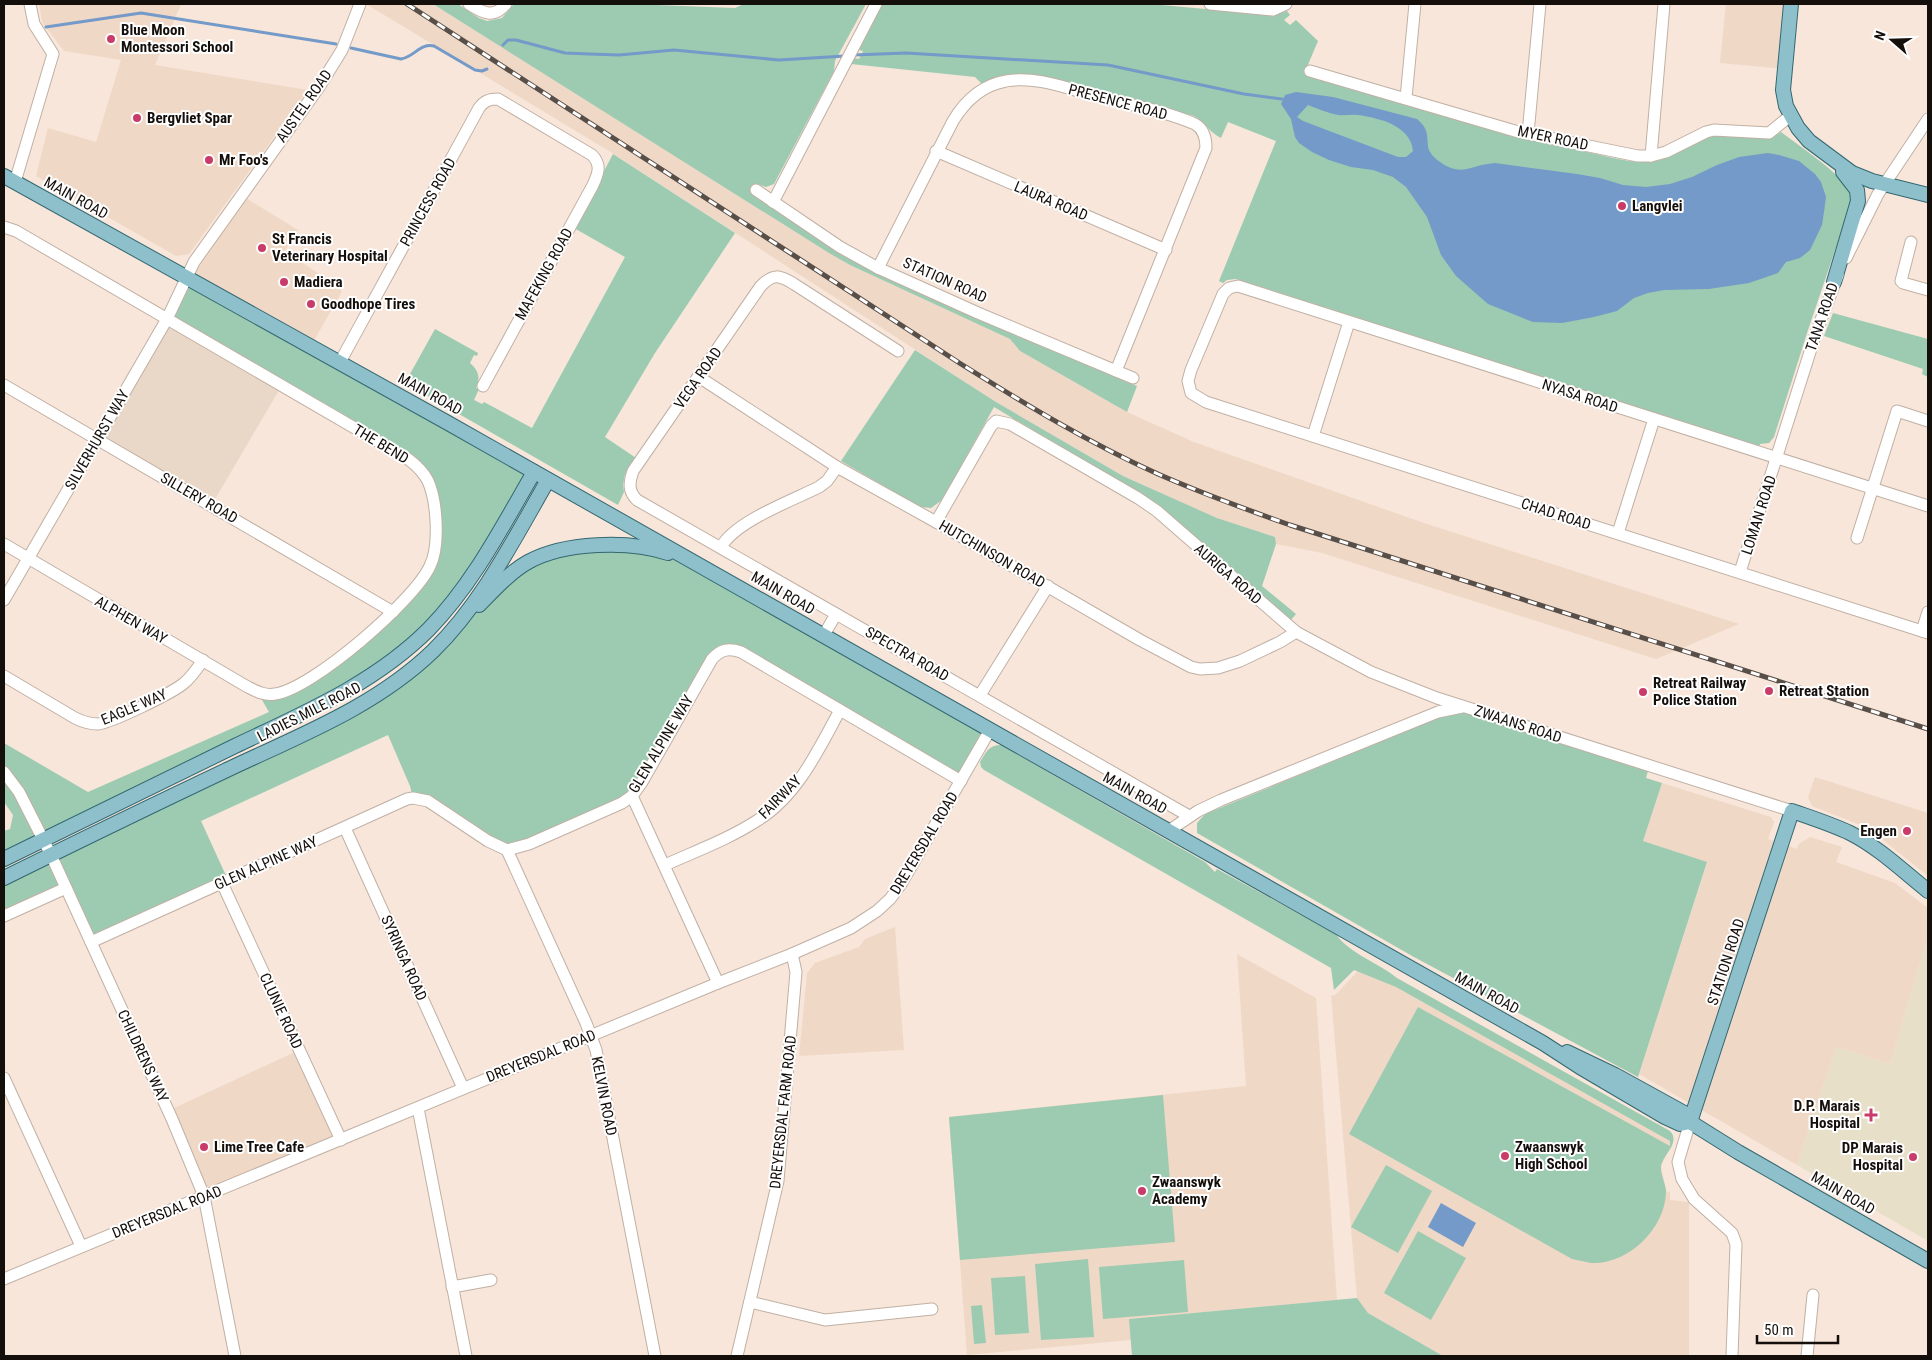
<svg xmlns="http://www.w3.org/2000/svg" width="1932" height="1360" viewBox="0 0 1932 1360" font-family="'Roboto Condensed',sans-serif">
	<rect width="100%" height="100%" fill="#f7e6d9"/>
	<g fill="#f0d8c7">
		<polygon points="39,4 181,4 155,65 308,90 189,254 176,256 36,176 48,128 96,142 121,60 64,51 42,22"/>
		<polygon points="366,4 433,4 850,265 1010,339 1020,351 1127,412 1194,442 1424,523 1739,624 1656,659 1322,553 1276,544 1275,537 1217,518 1123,476 996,402 609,151"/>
		<polygon points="1726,4 1791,4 1785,69 1720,63"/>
		<polygon points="242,193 249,200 298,230 285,251 322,276 326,282 342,291 311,346 186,277"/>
		<polygon points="1815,777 1928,813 1928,876 1868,828 1812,806 1808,797"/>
		<polygon points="1662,783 1771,817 1774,822 1768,839 1797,849 1799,844 1810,837 1842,847 1836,862 1895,883 1928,908 1928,937 1890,1064 1836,1047 1797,1165 1639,1074 1707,863 1643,841"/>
		<polygon points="895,927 904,1050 799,1056 807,973 815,963 859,947 865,939"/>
		<polygon points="1237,954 1316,998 1337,1300 1130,1319 1131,1340 967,1355 949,1117 1246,1086"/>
		<polygon points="1358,971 1396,987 1671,1141 1670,1147 1661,1166 1666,1191 1670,1192 1670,1200 1689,1202 1689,1356 1443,1356 1368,1313 1357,1298 1331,996 1335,995"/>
		<polygon points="297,1051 337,1137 205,1191 170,1110"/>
	</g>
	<polygon fill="#e9d8c7" points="167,319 282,385 211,506 98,439"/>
	<polygon fill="#e8dfc9" points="1928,937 1928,1241 1797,1165 1836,1047 1890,1064"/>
	<g fill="#9ccbb1">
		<polygon points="433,4 458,4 479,18 487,21 502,18 514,4 629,4 735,8 744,4 866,4 835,61 834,71 774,184 766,187 758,184 752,195 833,248 891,280 1137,386 1127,412 1020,351 1010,339 850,265 829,253"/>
		<path d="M882 4H1150L1272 15 1287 11 1290 15 1284 20 1290 25 1296 20 1318 41 1304 74C1396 101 1488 133 1582 151 1603 155 1627 163 1649 162 1674 161 1696 135 1718 134 1736 134 1767 144 1781 132 1799 146 1840 173 1850 191 1851 195 1851 199 1851 203L1808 330 1774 437 1769 443 1760 444 1759 447 1236 279 1227 280 1223 283 1219 281 1276 141 1228 122 1221 138C1210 133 1205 122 1194 116L1035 75C1015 72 1000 76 982 84L975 77 851 64 854 58 859 59 863 51 859 50Z"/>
		<path d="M613 154 735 233 655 353 605 437 636 458 625 474 623 485 624 492 618 505 405 383 435 329 478 353 477 356 474 355 470 363C478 370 481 377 476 388L479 389 474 400 482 404 484 402 532 428 625 257 574 228Z"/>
		<polygon points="186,277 534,472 472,576 385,668 4,859 4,831 10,829 13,815 4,802 4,743 88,792 269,712 262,700 260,693 285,692 393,612 436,550 424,473 167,319"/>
		<polygon points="1833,313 1928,339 1928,377 1922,374 1923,369 1824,336"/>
		<polygon points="915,350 996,402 1123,476 1217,518 1275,537 1276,544 1262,586 1296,614 1291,620 1281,612 1154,502 994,407 942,500 931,508 920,507 841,461"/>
		<polygon points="661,550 990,730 961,781 741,652 719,653 632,796 507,850 413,798 410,786 388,735 201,821 228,880 91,942 65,888 4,916 4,878 371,700 496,588 551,552"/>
		<polygon points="1459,713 1469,713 1648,771 1646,778 1662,783 1643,841 1707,862 1638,1077 1414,957 1197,833 1197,823 1205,814 1443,716"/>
		<path d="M1001 745 1205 862 1215 872 1217 869 1336 934C1348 953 1379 963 1397 978L1670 1131C1681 1143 1663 1154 1661 1166 1660 1174 1666 1184 1666 1192 1665 1229 1628 1265 1591 1263 1585 1262 1578 1260 1572 1259L1349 1134 1418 1007 1670 1146V1141L1396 987 1354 970 1334 990 1331 968 984 770 981 767 980 762C986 752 989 745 1001 745Z"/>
		<polygon points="1163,1095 1175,1242 960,1260 949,1117"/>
		<polygon points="1386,1165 1432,1191 1398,1253 1351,1227"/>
		<polygon points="1418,1231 1466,1258 1431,1320 1384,1293"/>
		<polygon points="1088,1259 1094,1337 1041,1340 1035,1264"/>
		<polygon points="1184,1260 1188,1312 1103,1319 1099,1267"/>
		<polygon points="1025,1276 1029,1333 995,1335 991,1278"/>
		<polygon points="1357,1298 1368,1313 1443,1356 1132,1356 1129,1319"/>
		<polygon points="982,1305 986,1343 974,1344 971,1306"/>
	</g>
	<g fill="#739ac8" fill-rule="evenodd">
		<path d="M1296 92 1333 97 1417 119C1428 129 1427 133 1428 146 1428 151 1433 156 1436 159 1461 179 1469 165 1495 163L1577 174 1600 178 1623 185 1646 187 1670 184 1692 177 1717 165 1739 157 1768 153 1779 155 1799 161 1815 174 1821 182 1826 197 1824 212 1822 225 1810 250 1800 258 1786 262 1778 273 1749 283 1709 289 1664 290 1648 293 1634 298 1617 311 1594 317 1562 323 1533 322 1488 304 1456 276 1441 255 1427 217 1406 187 1393 177 1373 170 1351 167 1329 160 1312 152 1299 143 1295 137 1291 119 1281 104 1285 95ZM1308 105C1318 109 1328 113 1338 115 1345 116 1351 114 1358 115 1380 118 1411 126 1413 151L1406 157H1398L1303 121 1297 117Z"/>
		<polygon points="1441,1203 1476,1223 1463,1247 1428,1227"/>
	</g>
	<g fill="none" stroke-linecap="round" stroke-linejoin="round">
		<g stroke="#739ac8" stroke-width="3">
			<polyline points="46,27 141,13 336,44"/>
			<polyline points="503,45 508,40 516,40 565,53 589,54 619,55 674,50 779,60 845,56"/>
			<path d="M351 48 401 59C414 57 420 43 434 46L475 70 482 71 487 69"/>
			<polyline points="854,55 906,53 1108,65 1244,94 1282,99"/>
		</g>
		<defs>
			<g id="minor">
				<path d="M469 4C483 13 494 19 506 4"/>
				<polyline points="1210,4 1273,10 1286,4"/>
				<polyline points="1310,71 1515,131 1638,156 1651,156 1666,152 1706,132 1714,130 1769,133 1790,116"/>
				<polyline points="1406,98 1415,4"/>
				<polyline points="1528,134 1540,4"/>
				<polyline points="936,151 1166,250"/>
				<polyline points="1651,156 1664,4"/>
				<polyline points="15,182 53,54 34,24 30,4"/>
				<polyline points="756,190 840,247 878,268 978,313 1133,378"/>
				<polyline points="773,202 876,4"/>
				<path d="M4 227 16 231 408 459C416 465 423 471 428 481 437 501 440 546 430 566 414 601 312 689 275 694 264 696 256 691 246 686L4 544"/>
				<polyline points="1911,242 1901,281 1903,283 1928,290"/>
				<polyline points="1846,258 1878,194 1928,119"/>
				<path d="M878 268 953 121C965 101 983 85 1006 81 1036 75 1071 90 1100 97 1131 105 1165 111 1195 124 1204 129 1206 138 1206 148L1116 371"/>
				<path d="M898 351 794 284C779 275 773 273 760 287L633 471C629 483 628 491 637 500L1189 816"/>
				<path d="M340 362 479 108C484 101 489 99 498 99L592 155C602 165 598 174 593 185L483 386"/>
				<polyline points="699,377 837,467 936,522 1140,640 1191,667 1200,669 1218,668 1240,661 1280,642 1296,632"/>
				<polyline points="4,385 393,612"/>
				<polyline points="1313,436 1349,322"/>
				<polyline points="1928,506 1238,286 1229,288 1223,294 1191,370 1188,381 1191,393 1206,402 1928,633"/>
				<polyline points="936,522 991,426 996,421 1010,424 1138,498 1157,511 1296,632 1371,672 1437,698 1792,811"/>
				<polyline points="1618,533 1654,419"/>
				<polyline points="1857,538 1897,411 1928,421"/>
				<path d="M721 547C736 521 791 501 819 487L827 481 837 467"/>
				<polyline points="1740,572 1816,333 1838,275"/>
				<polyline points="4,600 167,319 194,262 319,87 342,50 360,4"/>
				<polyline points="1922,631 1928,612"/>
				<polyline points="824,635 836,614"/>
				<path d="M4 676 75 718C83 722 90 724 98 724 113 722 170 694 183 684 191 678 197 669 203 660"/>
				<polyline points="980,695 1048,586"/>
				<polyline points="4,772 19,792 51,855 172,1119 204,1196 235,1356"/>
				<polyline points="632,796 718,983"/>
				<polyline points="345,828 463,1088"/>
				<polyline points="1170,830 1198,811 1221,800 1438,712 1462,707"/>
				<polyline points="507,850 586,1023 596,1050 655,1356"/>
				<path d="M665 865C696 851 729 839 758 820 797 796 819 749 840 710"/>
				<polyline points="222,883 341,1140"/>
				<polyline points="4,916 66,888"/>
				<path d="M91 942 407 799 413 798 428 801 488 841 507 850 529 844 622 803 632 796 642 782 712 659C721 649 729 648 741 652L961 781"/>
				<polyline points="4,1078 81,1246"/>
				<polyline points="418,1108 466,1356"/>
				<polyline points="1690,1122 1678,1162 1682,1179 1694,1199 1732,1233 1736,1244 1732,1356"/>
				<polyline points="4,1279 718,983 792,954 851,928 877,911 890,899 901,884 990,730"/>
				<polyline points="452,1287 491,1280"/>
				<polyline points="750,1302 825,1320 932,1309"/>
				<polyline points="737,1356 778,1181 796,972 792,954"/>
				<polyline points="1807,1356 1813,1295"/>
			</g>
			<g id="major">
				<polyline points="1791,4 1783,90 1786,106 1798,128 1809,141 1852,173 1872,181 1928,195"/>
				<polyline points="4,176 448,423 1543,1043 1580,1067 1665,1117 1680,1124 1690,1122"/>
				<polyline points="1834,282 1858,201 1857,190 1843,172"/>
				<path d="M479 605C494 590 510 572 528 562 564 542 629 540 668 553"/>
				<path d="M4 859C81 822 158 784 235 746 304 713 374 684 429 629 473 584 502 527 534 472"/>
				<path d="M4 878C79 841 155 804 231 768 301 735 376 706 433 651 482 603 514 539 548 480"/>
				<polyline points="1567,1052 1615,1075 1684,1113 1690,1122 1738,1152 1928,1261"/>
				<path d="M1690 1122 1792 811C1812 818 1831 824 1850 833 1878 847 1903 871 1928 891"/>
			</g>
		</defs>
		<use href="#minor" stroke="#c0b0a4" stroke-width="13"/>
		<use href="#major" stroke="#336771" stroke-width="16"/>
		<use href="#minor" stroke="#fff" stroke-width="11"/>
		<use href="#major" stroke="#8ec0cb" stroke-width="14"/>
		<defs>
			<path id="rail" d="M407 4 961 364C1025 404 1089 443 1158 474 1201 493 1245 509 1290 525L1928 729"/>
		</defs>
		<use href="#rail" stroke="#584f48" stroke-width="5"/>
		<use href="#rail" stroke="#fff" stroke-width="3" stroke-dasharray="9" stroke-linecap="butt"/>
	</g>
	<g fill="#c93c6a" stroke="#fff" stroke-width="2">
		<circle cx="111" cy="39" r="5"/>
		<circle cx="137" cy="118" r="5"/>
		<circle cx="209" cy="160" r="5"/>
		<circle cx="1622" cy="206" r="5"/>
		<circle cx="262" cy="248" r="5"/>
		<circle cx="284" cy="282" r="5"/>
		<circle cx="311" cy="304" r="5"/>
		<circle cx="1769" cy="691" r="5"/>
		<circle cx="1643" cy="692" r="5"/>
		<circle cx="1907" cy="831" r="5"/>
		<path d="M1868.5 1107.5h5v5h5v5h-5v5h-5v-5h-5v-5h5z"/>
		<circle cx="204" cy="1147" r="5"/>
		<circle cx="1505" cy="1156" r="5"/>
		<circle cx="1913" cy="1157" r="5"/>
		<circle cx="1142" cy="1191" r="5"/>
	</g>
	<g text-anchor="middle" stroke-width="4" stroke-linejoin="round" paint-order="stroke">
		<g font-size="15" font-weight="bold" fill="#150f0b" stroke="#fff" text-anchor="start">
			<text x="121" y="35">Blue Moon<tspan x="121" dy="17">Montessori School</tspan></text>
			<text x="147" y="123">Bergvliet Spar</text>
			<text x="219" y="165">Mr Foo's</text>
			<text x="1632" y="211">Langvlei</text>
			<text x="272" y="244">St Francis<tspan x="272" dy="17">Veterinary Hospital</tspan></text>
			<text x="294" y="287">Madiera</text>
			<text x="321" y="309">Goodhope Tires</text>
			<text x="1653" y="688">Retreat Railway<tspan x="1653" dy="17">Police Station</tspan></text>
			<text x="1779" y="696">Retreat Station</text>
			<text x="1897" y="836" text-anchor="end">Engen</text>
			<text x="1860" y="1111" text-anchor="end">D.P. Marais<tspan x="1860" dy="17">Hospital</tspan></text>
			<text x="214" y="1152">Lime Tree Cafe</text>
			<text x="1515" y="1152">Zwaanswyk<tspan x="1515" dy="17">High School</tspan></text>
			<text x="1903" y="1153" text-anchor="end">DP Marais<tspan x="1903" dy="17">Hospital</tspan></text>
			<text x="1152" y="1187">Zwaanswyk<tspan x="1152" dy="17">Academy</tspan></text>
		</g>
		<g font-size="15" fill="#150f0b" stroke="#fff">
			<text transform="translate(1118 102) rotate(15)" y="5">PRESENCE ROAD</text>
			<text transform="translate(304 106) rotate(-55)" y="5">AUSTEL ROAD</text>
			<text transform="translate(1553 138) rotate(12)" y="5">MYER ROAD</text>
			<text transform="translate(76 198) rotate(29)" y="5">MAIN ROAD</text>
			<text transform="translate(1051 201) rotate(23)" y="5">LAURA ROAD</text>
			<text transform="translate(428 202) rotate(-61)" y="5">PRINCESS ROAD</text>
			<text transform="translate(544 274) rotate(-61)" y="5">MAFEKING ROAD</text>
			<text transform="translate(945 280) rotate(24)" y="5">STATION ROAD</text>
			<text transform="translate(1822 317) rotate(-71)" y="5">TANA ROAD</text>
			<text transform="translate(698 378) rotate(-55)" y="5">VEGA ROAD</text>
			<text transform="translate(430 394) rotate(29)" y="5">MAIN ROAD</text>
			<text transform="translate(1580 396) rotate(18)" y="5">NYASA ROAD</text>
			<text transform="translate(97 440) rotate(-60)" y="5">SILVERHURST WAY</text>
			<text transform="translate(381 444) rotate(31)" y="5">THE BEND</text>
			<text transform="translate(199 498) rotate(30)" y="5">SILLERY ROAD</text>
			<text transform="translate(1556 514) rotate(18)" y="5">CHAD ROAD</text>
			<text transform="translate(1759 515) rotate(-72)" y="5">LOMAN ROAD</text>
			<text transform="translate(992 554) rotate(30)" y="5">HUTCHINSON ROAD</text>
			<text transform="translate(1228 574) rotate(41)" y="5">AURIGA ROAD</text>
			<text transform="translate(783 593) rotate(30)" y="5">MAIN ROAD</text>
			<text transform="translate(131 620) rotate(30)" y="5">ALPHEN WAY</text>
			<text transform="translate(907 654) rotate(30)" y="5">SPECTRA ROAD</text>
			<text transform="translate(134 707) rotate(-23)" y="5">EAGLE WAY</text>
			<text transform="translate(309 712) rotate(-27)" y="5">LADIES MILE ROAD</text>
			<text transform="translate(1518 724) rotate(18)" y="5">ZWAANS ROAD</text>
			<text transform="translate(661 744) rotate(-59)" y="5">GLEN ALPINE WAY</text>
			<text transform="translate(1135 793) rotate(29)" y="5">MAIN ROAD</text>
			<text transform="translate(780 797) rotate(-46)" y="5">FAIRWAY</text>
			<text transform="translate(924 843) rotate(-59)" y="5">DREYERSDAL ROAD</text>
			<text transform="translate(266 863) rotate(-24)" y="5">GLEN ALPINE WAY</text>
			<text transform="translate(404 958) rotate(66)" y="5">SYRINGA ROAD</text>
			<text transform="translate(1726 962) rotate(-72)" y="5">STATION ROAD</text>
			<text transform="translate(1487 993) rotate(29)" y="5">MAIN ROAD</text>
			<text transform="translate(281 1011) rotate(65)" y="5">CLUNIE ROAD</text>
			<text transform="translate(143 1056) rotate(65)" y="5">CHILDRENS WAY</text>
			<text transform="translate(541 1056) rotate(-22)" y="5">DREYERSDAL ROAD</text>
			<text transform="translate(604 1096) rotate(79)" y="5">KELVIN ROAD</text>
			<text transform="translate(783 1112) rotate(-84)" y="5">DREYERSDAL FARM ROAD</text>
			<text transform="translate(1843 1193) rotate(30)" y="5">MAIN ROAD</text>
			<text transform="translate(167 1212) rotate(-22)" y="5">DREYERSDAL ROAD</text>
		</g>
	</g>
	<rect width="1932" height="1360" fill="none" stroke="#150f0b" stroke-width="10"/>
	<g transform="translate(1892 40) rotate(290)" stroke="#ffffff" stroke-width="4" paint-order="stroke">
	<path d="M0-4L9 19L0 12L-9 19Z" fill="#150f0b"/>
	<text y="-8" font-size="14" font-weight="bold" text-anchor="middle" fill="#150f0b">N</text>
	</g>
	<path d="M1757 1335v8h81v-8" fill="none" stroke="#150f0b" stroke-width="2.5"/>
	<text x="1764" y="1335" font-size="15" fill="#150f0b" stroke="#ffffff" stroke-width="4" paint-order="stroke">50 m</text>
</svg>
